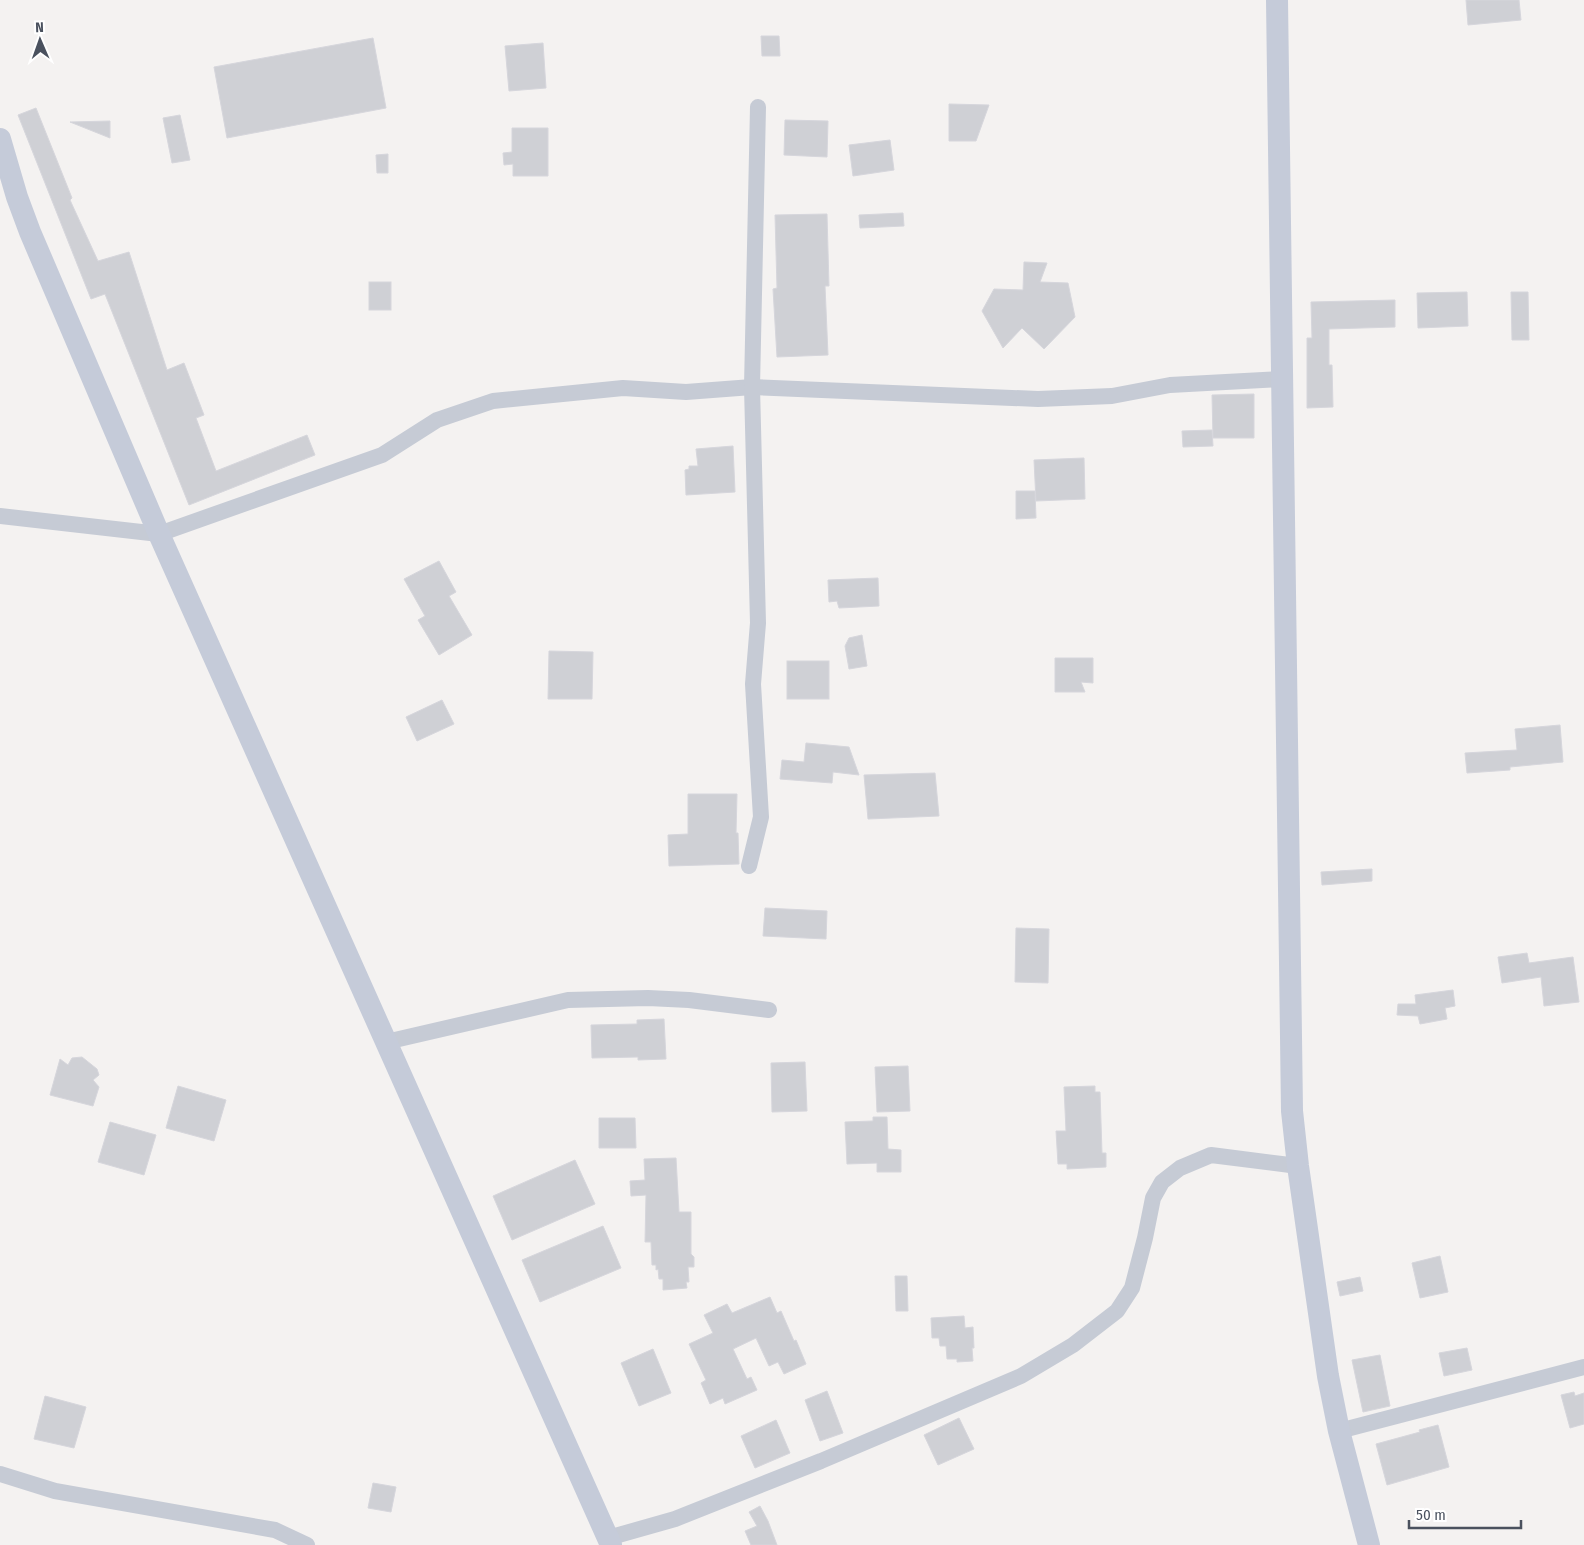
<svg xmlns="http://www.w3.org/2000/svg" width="1584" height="1545" viewBox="0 0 1584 1545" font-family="'Fira Sans Condensed',sans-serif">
	<rect width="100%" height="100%" fill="#f4f2f1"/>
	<g fill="#cfd0d5" stroke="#d6d6dc">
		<polygon points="1466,0 1519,0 1521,20 1468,25"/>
		<polygon points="761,36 779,36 780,56 762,56"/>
		<polygon points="373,38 386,108 227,138 214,67"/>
		<polygon points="543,43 546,88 509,91 505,46"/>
		<polygon points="949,104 989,105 976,141 949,141"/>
		<polygon points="36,108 72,198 70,200 98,261 129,252 167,370 184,363 204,415 196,418 216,471 307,435 315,455 189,505 105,294 91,299 18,115"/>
		<polygon points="180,115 190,160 172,163 163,118"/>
		<polygon points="785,120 828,121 827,157 784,155"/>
		<polygon points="110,121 110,138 70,122"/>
		<polygon points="512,128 548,128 548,176 513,176 513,164 504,165 503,153 512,152"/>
		<polygon points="890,140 894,170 853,176 849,145"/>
		<polygon points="388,154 388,173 377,173 376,155"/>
		<polygon points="903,213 904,226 860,228 859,215"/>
		<polygon points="827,214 829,286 825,286 828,355 777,357 773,289 777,288 775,215"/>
		<polygon points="1024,262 1047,263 1040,282 1068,283 1075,317 1044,349 1022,328 1003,348 982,311 994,289 1023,290"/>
		<rect x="369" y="282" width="22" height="28"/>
		<polygon points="1467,292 1468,326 1418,328 1417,293"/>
		<polygon points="1511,292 1528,292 1529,340 1512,340"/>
		<polygon points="1395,300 1395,327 1329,329 1329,365 1332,365 1333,407 1307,408 1307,338 1312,338 1311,302"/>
		<polygon points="1254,394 1254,438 1213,438 1212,395"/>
		<polygon points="1212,430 1213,446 1183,447 1182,431"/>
		<polygon points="733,446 735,492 686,495 685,470 689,469 689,466 698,466 696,449"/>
		<polygon points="1084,458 1085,499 1036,501 1034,460"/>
		<polygon points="1016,491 1035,491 1036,518 1016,519"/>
		<polygon points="439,561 456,592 449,596 472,635 439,655 418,620 425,616 404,579"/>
		<polygon points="878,578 879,606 839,608 837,601 829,602 828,580"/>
		<polygon points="862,635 867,666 849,669 845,646 849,638"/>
		<polygon points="549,651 593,652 592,699 548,699"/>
		<polygon points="1055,658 1093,658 1093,683 1081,682 1085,692 1055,692"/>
		<rect x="787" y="661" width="42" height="38"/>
		<polygon points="442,700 454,724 417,741 406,717"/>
		<polygon points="1560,725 1563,762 1510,767 1510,770 1467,773 1465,753 1517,750 1515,729"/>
		<polygon points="806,743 849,747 859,775 833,772 832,783 780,779 782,760 804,762"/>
		<polygon points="935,773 939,816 868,819 864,775"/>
		<polygon points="688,794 737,794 736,833 738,833 739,864 669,866 668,835 688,834"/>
		<polygon points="1372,869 1372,881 1322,885 1321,872"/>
		<polygon points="765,908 827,911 826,939 763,936"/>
		<polygon points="1016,928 1049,929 1048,983 1015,982"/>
		<polygon points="1527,953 1529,963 1573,957 1579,1002 1544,1006 1541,977 1502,983 1498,957"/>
		<polygon points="1453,990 1455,1006 1445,1008 1447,1019 1420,1024 1418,1016 1397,1015 1398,1004 1416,1004 1415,995"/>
		<polygon points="664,1019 666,1059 638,1060 638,1057 592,1058 591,1025 637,1024 637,1020"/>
		<polygon points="82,1057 97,1069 99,1075 93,1080 99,1087 93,1106 50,1095 60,1059 68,1065 72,1058"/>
		<polygon points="805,1062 807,1111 772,1112 771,1063"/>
		<polygon points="908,1066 910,1111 877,1112 875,1067"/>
		<polygon points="178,1086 226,1100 214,1141 166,1128"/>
		<polygon points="1095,1086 1095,1092 1100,1092 1102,1153 1106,1153 1106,1167 1067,1169 1067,1164 1058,1164 1056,1131 1066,1131 1064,1087"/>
		<polygon points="873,1117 887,1117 888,1149 901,1150 901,1172 877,1172 877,1163 847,1164 845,1122 873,1121"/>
		<polygon points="599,1118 635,1118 636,1148 599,1148"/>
		<polygon points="110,1122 156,1135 144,1175 98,1162"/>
		<polygon points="676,1158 679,1212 691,1212 691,1254 694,1257 694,1267 688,1267 689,1282 686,1282 687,1288 663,1290 663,1279 659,1279 658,1269 656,1270 656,1265 652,1265 651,1242 645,1242 646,1195 631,1196 630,1181 645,1180 644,1159"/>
		<polygon points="575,1160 595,1204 512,1240 493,1196"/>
		<polygon points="603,1226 621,1268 540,1302 522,1260"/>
		<polygon points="1440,1256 1448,1292 1420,1298 1412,1263"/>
		<polygon points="895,1276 907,1276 908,1311 896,1311"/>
		<polygon points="1360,1277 1363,1291 1340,1296 1337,1282"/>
		<polygon points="770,1297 777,1313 781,1311 794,1341 796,1340 806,1364 784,1374 778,1362 769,1366 756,1338 733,1349 747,1379 751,1377 757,1390 725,1404 723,1398 710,1404 701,1383 706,1380 689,1344 713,1333 704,1315 727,1304 732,1313"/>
		<polygon points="964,1316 965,1328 973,1327 974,1348 972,1348 973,1361 957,1362 957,1359 947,1359 946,1346 940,1346 939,1338 932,1338 931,1318"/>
		<polygon points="1467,1348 1472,1370 1444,1376 1439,1353"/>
		<polygon points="653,1349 671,1393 639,1406 621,1363"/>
		<polygon points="1380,1355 1390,1406 1363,1412 1352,1360"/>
		<polygon points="827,1391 843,1433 820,1441 805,1400"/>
		<polygon points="1574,1392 1575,1396 1584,1393 1584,1424 1570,1428 1561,1395"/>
		<polygon points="45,1396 86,1407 74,1448 34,1439"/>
		<polygon points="959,1418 974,1449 938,1465 924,1435"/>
		<polygon points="776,1420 790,1453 755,1468 741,1436"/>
		<polygon points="1438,1425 1449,1467 1387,1485 1376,1444 1420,1432 1419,1430"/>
		<polygon points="373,1483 396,1487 391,1512 368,1508"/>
		<polygon points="760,1506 768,1521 777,1545 751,1545 745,1531 757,1526 749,1512"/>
	</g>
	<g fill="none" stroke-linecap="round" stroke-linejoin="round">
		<g stroke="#c6cbd5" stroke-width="16">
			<polyline points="0,516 159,534 382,455 437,420 493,401 623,388 686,392 752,387 1038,399 1112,396 1170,385 1283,379"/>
			<polyline points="749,866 761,817 753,684 758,623 752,387 758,107"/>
			<polyline points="386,1042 568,1000 648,998 689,1000 769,1010"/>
			<polyline points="1339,1431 1584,1367"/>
			<polyline points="0,1474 55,1491 275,1530 307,1545"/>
			<polyline points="608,1538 675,1519 821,1461 1021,1376 1073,1345 1117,1311 1132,1288 1145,1238 1153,1198 1162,1182 1180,1168 1211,1155 1298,1166"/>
		</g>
		<g stroke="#c5cbd9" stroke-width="22">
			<polyline points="1277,0 1292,1111 1298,1166 1328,1376 1339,1431 1369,1545"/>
			<polyline points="0,139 17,197 30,232 159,534 611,1545"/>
		</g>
	</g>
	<g transform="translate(40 40) rotate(358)" stroke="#ffffff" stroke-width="4" paint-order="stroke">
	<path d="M0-4L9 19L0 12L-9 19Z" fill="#4a515e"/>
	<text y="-8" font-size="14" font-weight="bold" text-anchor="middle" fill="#4a515e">N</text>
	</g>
	<path d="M1409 1520v8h112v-8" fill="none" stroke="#4a515e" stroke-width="2.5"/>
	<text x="1416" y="1520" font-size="15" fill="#4a515e" stroke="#ffffff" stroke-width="4" paint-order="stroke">50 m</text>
</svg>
